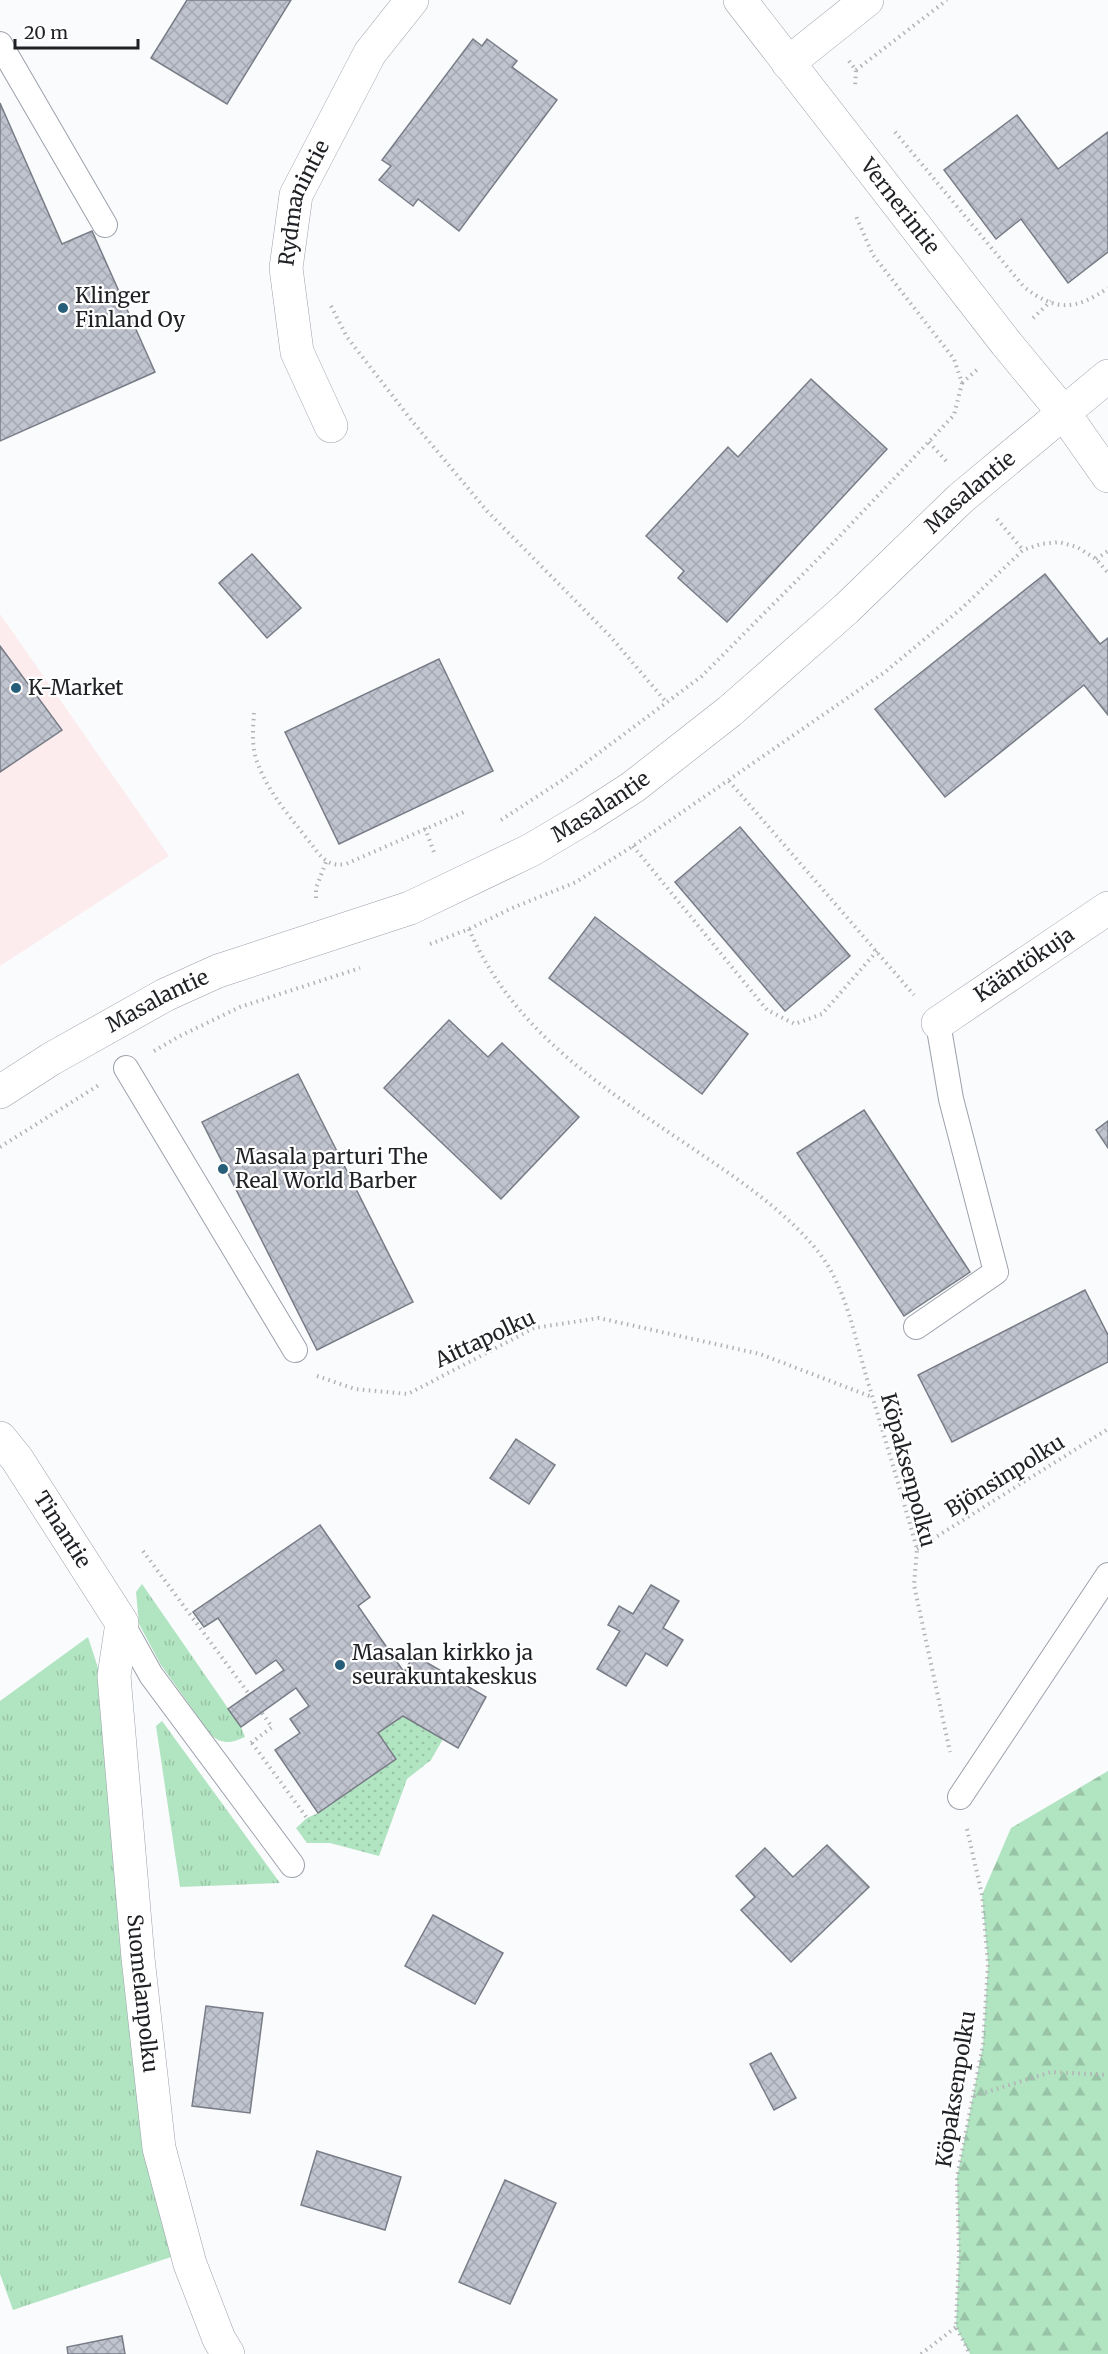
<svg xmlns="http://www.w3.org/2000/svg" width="1108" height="2354" viewBox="0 0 1108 2354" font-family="Merriweather,serif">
	<defs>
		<pattern id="grass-tufts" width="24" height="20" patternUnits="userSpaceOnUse" patternTransform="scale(1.5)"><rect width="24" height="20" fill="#b1e4c1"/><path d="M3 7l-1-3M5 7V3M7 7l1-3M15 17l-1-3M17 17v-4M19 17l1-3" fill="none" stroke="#98c3a6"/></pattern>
		<pattern id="forest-firs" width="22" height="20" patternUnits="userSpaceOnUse" patternTransform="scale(1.5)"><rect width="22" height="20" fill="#b1e4c1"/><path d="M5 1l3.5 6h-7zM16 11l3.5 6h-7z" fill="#98c3a6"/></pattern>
		<pattern id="park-dots" width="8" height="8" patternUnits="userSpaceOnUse" patternTransform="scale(1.5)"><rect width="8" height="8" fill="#b1e4c1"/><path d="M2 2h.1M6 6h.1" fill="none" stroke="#98c3a6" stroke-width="1.8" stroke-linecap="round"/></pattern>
		<pattern id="building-cross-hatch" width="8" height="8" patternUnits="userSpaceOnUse" patternTransform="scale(1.5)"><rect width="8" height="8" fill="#c0c4cf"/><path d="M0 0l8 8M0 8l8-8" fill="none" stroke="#a5a8b2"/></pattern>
	</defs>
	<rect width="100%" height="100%" fill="#fafbfd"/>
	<polygon fill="#fdecee" points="0,614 169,856 0,966"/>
	<g fill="url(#grass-tufts)">
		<path d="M142 1584 241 1727 245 1737C231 1743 223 1745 211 1735L161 1665 139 1624 136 1592Z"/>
		<polygon points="88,1637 99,1671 174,2256 13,2310 0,2274 0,1701"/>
		<polygon points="162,1721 280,1883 180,1887 156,1726"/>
	</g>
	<polygon fill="url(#forest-firs)" points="1108,1771 1108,2354 970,2354 956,2327 959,2253 957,2177 983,2045 988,1964 982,1895 1011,1828"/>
	<polygon fill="url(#park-dots)" points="403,1716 443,1739 431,1760 407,1779 379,1856 330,1843 307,1843 296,1828 307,1818 318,1813 396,1759 378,1733"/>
	<g fill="url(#building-cross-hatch)" stroke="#787c86" stroke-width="1.5">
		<polygon points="187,0 291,0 227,104 151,58"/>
		<polygon points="473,39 482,46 487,39 517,61 512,67 557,100 459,231 418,199 413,206 379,180 391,166 382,160"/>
		<polygon points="0,103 62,244 92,231 155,372 0,441"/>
		<polygon points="1017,115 1058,169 1108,132 1108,252 1068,283 1021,219 996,239 944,170"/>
		<polygon points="811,379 887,449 727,622 678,578 684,571 646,536 728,447 738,457"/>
		<polygon points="252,554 301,608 267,638 219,583"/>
		<polygon points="1045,574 1100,644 1108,638 1108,715 1084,685 945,797 875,709"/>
		<polygon points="0,646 62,730 0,772"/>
		<polygon points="439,659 493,771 339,844 285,732"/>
		<polygon points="740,827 850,956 785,1011 675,882"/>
		<polygon points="595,917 748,1034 702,1094 549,978"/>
		<polygon points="449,1020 488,1057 502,1043 579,1117 501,1199 384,1088"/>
		<polygon points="298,1074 413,1302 317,1350 202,1122"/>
		<polygon points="864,1110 970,1272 904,1316 797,1153"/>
		<polygon points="1108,1121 1108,1148 1096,1130"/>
		<polygon points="1085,1290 1108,1335 1108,1362 952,1442 918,1375"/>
		<polygon points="516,1439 555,1465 529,1504 490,1478"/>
		<polygon points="320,1525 370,1597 358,1606 404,1672 414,1655 486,1697 458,1748 403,1716 378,1733 396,1759 318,1813 275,1750 300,1733 290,1719 309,1706 296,1688 241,1727 228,1709 284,1670 276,1660 256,1674 218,1618 204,1627 193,1612"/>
		<polygon points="651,1585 679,1601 663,1628 683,1640 667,1666 646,1653 626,1686 597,1669 620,1631 608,1625 619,1606 633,1614"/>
		<polygon points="827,1845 869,1887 791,1962 741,1910 755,1897 736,1876 765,1848 793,1877"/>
		<polygon points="433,1915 503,1953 475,2004 405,1966"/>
		<polygon points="206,2006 263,2013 250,2113 192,2106"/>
		<polygon points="771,2053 796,2098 774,2110 750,2064"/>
		<polygon points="317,2151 401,2177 385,2230 301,2205"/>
		<polygon points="505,2180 556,2203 510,2304 459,2282"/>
		<polygon points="122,2336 125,2354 68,2354 67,2347"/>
	</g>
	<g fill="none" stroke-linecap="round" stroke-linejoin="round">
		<defs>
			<g id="service">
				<polyline points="0,44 105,225"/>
				<polyline points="126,1068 295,1350"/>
				<polyline points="916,1327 996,1272 951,1099 938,1023"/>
				<polyline points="122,1623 151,1675 292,1865"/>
				<polyline points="960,1797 1108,1575"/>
			</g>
			<g id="minor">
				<path id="s1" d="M740 0 1006 343 1063 412"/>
				<polyline points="788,63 867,0"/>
				<path id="s2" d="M331 426 297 352 286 268 296 195 370 53 412 0"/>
				<path id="s3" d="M938 1023 1108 908"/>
				<path id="s4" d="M0 1438 17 1459 122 1623 114 1676 138 1958 159 2148 190 2264 219 2339 228 2354"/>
			</g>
			<g id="tertiary">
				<polyline points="1063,412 1108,476"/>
				<path id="s5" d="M0 1092 51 1059 165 995 218 971 410 908 531 850 585 818 633 787 730 711 846 609 961 498 1108 376"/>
			</g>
		</defs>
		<use href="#service" stroke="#9ca0ab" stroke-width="26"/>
		<use href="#minor" stroke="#9ca0ab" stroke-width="34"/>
		<use href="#tertiary" stroke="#9ca0ab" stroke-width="34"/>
		<g stroke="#b2b3b6" stroke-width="4" stroke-dasharray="1.5 4.5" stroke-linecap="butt">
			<polyline points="849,61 856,70 855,87"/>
			<polyline points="856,70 947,0"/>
			<path d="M895 132 1024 287C1056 312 1076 310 1108 288"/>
			<polyline points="331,306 347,337 412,421 487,511 610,636 667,703"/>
			<polyline points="1033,318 1051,301"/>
			<polyline points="962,383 979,368"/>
			<polyline points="929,442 946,461"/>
			<polyline points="997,519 1023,550"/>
			<polyline points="1096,559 1108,551"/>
			<path d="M254 713C253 729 251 748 258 764 269 795 298 826 318 853 327 863 333 866 346 864L464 812"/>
			<polyline points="729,781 914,995"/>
			<polyline points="501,820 564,779 702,676 819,558 954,415 962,383 954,359 873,255 855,214"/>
			<polyline points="425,828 435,855"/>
			<polyline points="633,846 767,1010 795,1024 822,1014 877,951"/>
			<polyline points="316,898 316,888 326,862"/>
			<path d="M469 929C517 1040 617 1096 711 1161 748 1186 787 1214 816 1249 846 1285 854 1335 867 1379 884 1435 901 1492 917 1549L914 1585 950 1752"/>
			<polyline points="430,944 469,929 510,909 576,882 633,846 885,672 962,608 1023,550 1041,544 1059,542 1077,547 1096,559 1108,573"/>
			<polyline points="154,1051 178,1037 240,1007 360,968"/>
			<polyline points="0,1147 99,1085"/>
			<polyline points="317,1376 355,1389 408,1394 534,1328 599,1318 760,1354 872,1397"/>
			<polyline points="917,1549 1108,1429"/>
			<polyline points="143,1551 249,1694"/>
			<polyline points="251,1743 272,1727 262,1713"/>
			<polyline points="252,1743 307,1818"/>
			<polyline points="967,1829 982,1895 988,1964 983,2045 957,2177 959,2253 956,2327 970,2354"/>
			<polyline points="974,2096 1051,2072 1108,2075"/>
			<polyline points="921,2354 956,2327"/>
		</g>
		<use href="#service" stroke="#fff" stroke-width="24"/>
		<use href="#minor" stroke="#fff" stroke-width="33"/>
		<use href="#tertiary" stroke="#fff" stroke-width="33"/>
	</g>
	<g fill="#265d78" stroke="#fff" stroke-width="2">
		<circle cx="63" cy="308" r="6"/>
		<circle cx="16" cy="688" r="6"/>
		<circle cx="223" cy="1169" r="6"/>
		<circle cx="340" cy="1665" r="6"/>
	</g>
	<g text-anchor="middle" stroke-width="4.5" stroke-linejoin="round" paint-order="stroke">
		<g font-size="21" fill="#1f2125" stroke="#fff">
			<text dy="7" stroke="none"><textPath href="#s2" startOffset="234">Rydmanintie</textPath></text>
			<text dy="7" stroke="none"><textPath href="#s1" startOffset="261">Vernerintie</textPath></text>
			<text dy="7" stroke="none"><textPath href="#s5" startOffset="1154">Masalantie</textPath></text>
			<text dy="7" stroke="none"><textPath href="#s5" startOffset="668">Masalantie</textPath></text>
			<text dy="7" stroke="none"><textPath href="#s3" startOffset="104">Kääntökuja</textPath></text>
			<text dy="7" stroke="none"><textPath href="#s5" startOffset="182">Masalantie</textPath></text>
			<text transform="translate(485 1339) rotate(-25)" y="7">Aittapolku</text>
			<text transform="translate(908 1470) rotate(75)" y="7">Köpaksenpolku</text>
			<text transform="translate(1005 1476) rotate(-32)" y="7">Bjönsinpolku</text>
			<text dy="7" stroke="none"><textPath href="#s4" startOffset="111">Tinantie</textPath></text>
			<text dy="7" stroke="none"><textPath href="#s4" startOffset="594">Suomelanpolku</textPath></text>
			<text transform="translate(956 2089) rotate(-81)" y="7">Köpaksenpolku</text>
		</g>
		<g font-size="21" fill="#1f2125" stroke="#fff" text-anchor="start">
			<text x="75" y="303">Klinger<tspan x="75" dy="24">Finland Oy</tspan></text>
			<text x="28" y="695">K-Market</text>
			<text x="235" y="1164">Masala parturi The<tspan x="235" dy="24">Real World Barber</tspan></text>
			<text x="352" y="1660">Masalan kirkko ja<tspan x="352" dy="24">seurakuntakeskus</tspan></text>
		</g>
	</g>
	<path d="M15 39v9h123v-9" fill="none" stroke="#1f2125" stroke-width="3"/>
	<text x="24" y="39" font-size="18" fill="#1f2125" stroke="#ffffff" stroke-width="4.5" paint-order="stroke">20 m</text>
</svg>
